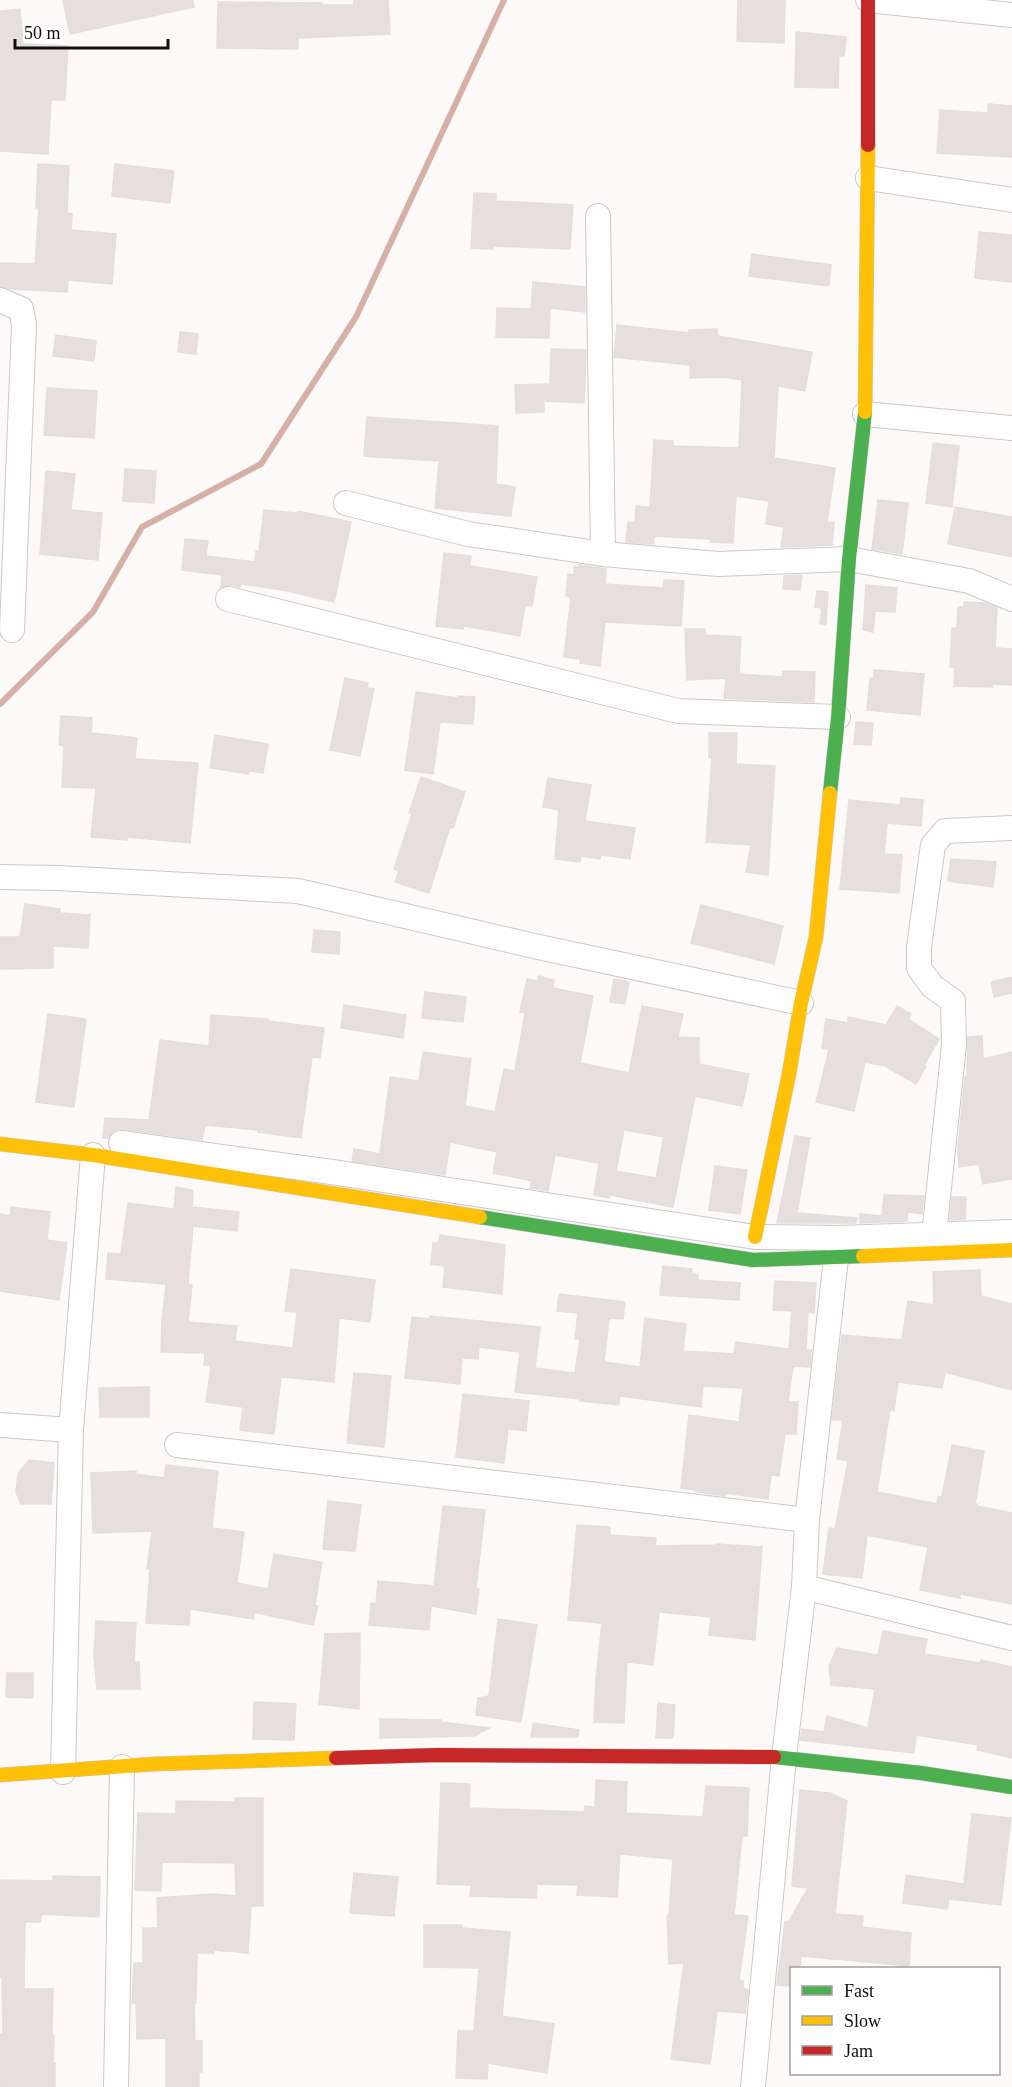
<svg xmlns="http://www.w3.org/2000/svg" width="1012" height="2087" viewBox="0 0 1012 2087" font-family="Georgia,serif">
	<rect width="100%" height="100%" fill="#fdf9f9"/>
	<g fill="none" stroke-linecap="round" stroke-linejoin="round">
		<polyline stroke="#d6b0a7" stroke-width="6" points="0,704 93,612 142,527 261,464 356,317 504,0"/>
	</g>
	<g fill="#e7dedd" stroke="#e3dfde" stroke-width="1.5" fill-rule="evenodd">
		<polygon points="63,0 193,0 194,7 70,34"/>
		<polygon points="354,0 388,0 390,34 298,38 298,49 217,48 218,2 322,3 322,5 354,5"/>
		<polygon points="738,0 785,0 784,43 737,41"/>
		<polygon points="20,9 23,44 68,46 65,100 51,100 48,154 0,151 0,11"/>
		<polygon points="796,32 846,37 844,56 839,56 838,88 795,87"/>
		<polygon points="988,104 1012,106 1012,157 937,153 940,110 988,113"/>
		<polygon points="38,164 69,166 67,213 72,214 71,230 116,234 112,284 68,280 67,292 11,289 0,286 0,263 35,264 39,208 36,208"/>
		<polygon points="115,164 174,171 170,203 112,196"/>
		<polygon points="474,193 496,194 496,201 573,205 570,249 494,246 493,249 471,248"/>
		<polygon points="979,232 1012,235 1012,282 975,278"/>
		<polygon points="752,254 831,265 829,286 749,276"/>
		<polygon points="533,282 585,287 585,312 550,308 549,338 496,337 497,308 531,309"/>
		<polygon points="617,325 689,333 689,330 717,329 718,336 812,352 805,391 778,386 774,458 835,468 827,522 834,523 832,545 781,547 784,527 766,524 769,501 736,496 733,543 710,542 710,539 654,536 654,544 626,542 628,522 635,523 636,506 650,507 654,440 673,441 673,446 739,448 742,380 723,377 690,378 690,365 614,357"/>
		<polygon points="180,332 198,334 196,354 178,352"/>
		<polygon points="56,335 96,341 94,361 53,356"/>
		<polygon points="551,349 586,350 584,403 544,401 544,412 516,413 515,385 550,384"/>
		<polygon points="47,388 97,391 94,438 44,435"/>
		<polygon points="367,417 498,426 496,484 515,487 511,516 435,508 439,461 364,456"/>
		<polygon points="933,443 959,446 952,507 926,503"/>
		<polygon points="125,469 156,471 154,503 123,501"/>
		<polygon points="46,471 75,474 71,510 102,513 98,560 40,554"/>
		<polygon points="878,500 908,503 902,554 872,549"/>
		<polygon points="955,507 1012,517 1012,557 948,544"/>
		<polygon points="264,510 297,513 298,511 351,522 334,602 283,590 241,584 240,587 231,585 221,587 222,575 182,570 185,539 208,541 206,556 255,562 256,551 259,551"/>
		<polygon points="444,553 471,556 470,566 537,577 532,606 525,605 520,636 464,626 463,629 436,626"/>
		<polygon points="579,565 606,569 605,584 663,588 664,580 684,581 681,626 605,622 600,666 580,663 580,659 564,657 571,597 566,596 568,574 574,575 574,567 579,568"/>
		<polygon points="802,575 800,590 783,589 784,576"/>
		<polygon points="866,585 897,588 895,612 875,611 873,632 863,630"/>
		<polygon points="817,591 828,592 826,625 820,624 822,608 815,607"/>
		<polygon points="964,602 985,603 997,608 995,648 1012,649 1012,685 993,684 993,687 954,686 955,668 950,667 952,628 957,628 958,607 964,607"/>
		<polygon points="685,629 705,629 706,635 741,637 739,674 782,677 783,671 815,672 814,702 724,698 726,678 687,680"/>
		<polygon points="874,670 924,674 920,715 867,710 870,678 874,678"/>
		<polygon points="345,678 368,683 367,688 374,689 360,756 330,750"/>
		<polygon points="416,692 458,698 458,696 475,697 473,724 440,722 433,774 405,770"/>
		<polygon points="61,716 92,718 91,733 137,738 135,759 198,763 190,843 127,837 127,840 91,837 96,788 62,787 64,746 59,745"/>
		<polygon points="856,722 873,723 871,745 854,744"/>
		<polygon points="709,733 737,733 736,764 775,766 768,875 746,872 751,845 706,842 712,758 709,758"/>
		<polygon points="215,735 268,744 263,773 249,771 248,774 210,768"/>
		<polygon points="421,777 465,792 453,828 450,827 429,893 395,882 399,871 394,869 412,814 409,813"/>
		<polygon points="548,778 591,785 585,821 635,828 630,859 601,855 600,859 581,856 580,862 555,859 559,810 543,807"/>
		<polygon points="901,798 923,800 921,826 887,823 884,854 902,855 899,893 840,889 849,800 900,805"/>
		<polygon points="951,859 996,862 993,887 948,881"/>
		<polygon points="25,904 60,909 60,913 90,915 88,948 53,946 53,968 0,969 0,937 20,937"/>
		<polygon points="701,905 783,926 774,964 691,943"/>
		<polygon points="314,930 340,932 339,954 312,952"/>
		<path d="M539 976 554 980 553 988 593 996 580 1063 629 1073 642 1006 683 1014 678 1037 699 1038V1064L749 1074 742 1106 695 1096 673 1207 610 1195 609 1198 594 1195 599 1163 555 1155 548 1191 530 1188 532 1181 493 1173 497 1152 450 1142 445 1175 352 1161 354 1149 380 1154 390 1077 419 1081 423 1052 471 1059 465 1106 495 1112 504 1069 515 1071 525 1013 520 1012 527 979 538 981ZM624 1130 664 1137 656 1178 616 1171Z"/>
		<polygon points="1012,977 1012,993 994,997 991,982"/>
		<polygon points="614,979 629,982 625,1004 610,1002"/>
		<polygon points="425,992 466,997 463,1022 422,1018"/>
		<polygon points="344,1005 406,1015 403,1038 341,1028"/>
		<polygon points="897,1006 911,1014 908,1019 939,1039 924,1065 926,1066 916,1084 885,1066 865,1062 854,1111 816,1102 829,1050 822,1048 826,1019 848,1023 848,1017 886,1025"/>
		<polygon points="48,1014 86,1019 74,1107 36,1102"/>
		<polygon points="211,1015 268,1019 268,1021 324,1028 320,1058 312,1057 301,1138 258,1132 258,1130 205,1125 202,1140 123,1129 115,1130 108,1138 103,1138 105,1118 149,1120 160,1040 209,1046"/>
		<polygon points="982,1036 983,1059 1012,1052 1012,1179 983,1184 979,1164 959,1167 958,1147 965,1077 967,1076 968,1037"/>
		<polygon points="795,1136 810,1138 797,1213 857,1218 856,1223 777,1223"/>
		<polygon points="715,1166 747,1170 740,1214 709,1210"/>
		<polygon points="176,1187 193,1190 192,1207 239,1212 237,1231 193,1226 188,1284 192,1285 188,1322 237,1326 235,1341 293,1348 297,1312 285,1311 291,1269 375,1280 370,1322 339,1318 334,1382 281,1377 274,1434 240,1430 243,1407 206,1402 211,1365 204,1365 205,1353 161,1352 162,1321 166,1284 106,1279 108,1253 121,1254 128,1203 174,1209"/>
		<polygon points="884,1195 924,1196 922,1214 908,1212 907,1221 860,1223 860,1214 882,1216"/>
		<polygon points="952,1197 966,1197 965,1219 950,1220"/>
		<polygon points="11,1207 50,1212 47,1240 67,1243 59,1300 0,1291 0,1214 10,1216"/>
		<polygon points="440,1235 505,1245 502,1294 443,1287 445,1266 431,1264 433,1243 438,1243"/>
		<polygon points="663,1266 692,1269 691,1274 698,1275 698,1280 740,1283 739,1300 660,1295"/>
		<polygon points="980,1270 981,1296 1012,1304 1012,1390 945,1372 942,1388 898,1382 894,1411 890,1410 877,1492 937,1504 938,1497 942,1497 952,1445 984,1451 975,1504 977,1504 977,1506 1012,1513 1012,1604 960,1594 960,1598 920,1590 928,1547 867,1535 862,1578 823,1574 829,1528 835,1529 848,1461 837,1459 843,1420 832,1420 842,1335 902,1340 908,1301 934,1305 933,1272"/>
		<polygon points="775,1281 816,1283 814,1313 808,1312 806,1350 811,1350 810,1367 793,1366 788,1402 798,1402 796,1434 785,1434 779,1476 771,1475 768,1499 726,1493 725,1496 696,1492 697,1490 681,1488 689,1415 739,1422 743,1388 703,1386 701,1407 620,1396 619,1405 580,1401 580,1399 515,1392 520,1352 479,1347 478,1359 462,1358 460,1384 405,1378 412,1317 430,1319 430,1316 540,1327 535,1368 575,1373 580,1339 575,1339 578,1313 557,1311 559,1294 625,1302 623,1319 609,1318 604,1362 640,1367 645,1318 686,1324 683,1351 734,1354 736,1342 789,1349 792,1311 773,1310"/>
		<polygon points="354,1373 391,1376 384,1447 347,1443"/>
		<polygon points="149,1387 149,1417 100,1417 99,1388"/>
		<polygon points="463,1394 529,1401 526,1431 508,1429 504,1463 456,1457"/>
		<polygon points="29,1460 54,1463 51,1504 21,1504 16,1492 18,1474"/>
		<polygon points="166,1465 218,1471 212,1528 244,1532 237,1583 268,1589 274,1554 322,1562 315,1605 318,1606 313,1625 253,1612 254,1619 190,1609 189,1625 146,1623 150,1569 147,1569 152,1531 93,1533 91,1473 136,1471 136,1474 164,1478"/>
		<polygon points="328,1501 361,1505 355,1551 323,1549"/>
		<polygon points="443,1506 485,1510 476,1589 479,1589 476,1614 431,1606 429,1630 369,1625 371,1603 376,1604 378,1581 434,1586"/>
		<polygon points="577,1525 610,1527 610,1535 656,1538 655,1546 716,1545 716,1544 762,1547 755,1640 709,1635 711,1617 659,1612 653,1665 627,1662 624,1723 594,1722 596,1679 602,1623 568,1620"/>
		<polygon points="498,1619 537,1625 521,1722 476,1715 478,1698 489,1696"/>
		<polygon points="96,1621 136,1623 134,1662 139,1662 140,1689 97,1689 94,1656"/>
		<polygon points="883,1631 927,1639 924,1654 980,1663 981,1660 1012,1667 1012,1758 977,1750 978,1745 916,1735 914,1753 800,1740 802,1729 824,1732 827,1716 868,1728 875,1689 831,1685 829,1666 837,1648 878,1655"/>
		<polygon points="360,1633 359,1709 319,1704 325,1634"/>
		<polygon points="7,1673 33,1673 33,1698 6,1697"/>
		<polygon points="254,1702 296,1704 294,1740 253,1739"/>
		<polygon points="658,1703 675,1705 673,1738 656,1738"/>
		<polygon points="380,1719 441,1720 441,1722 489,1728 474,1736 380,1738"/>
		<polygon points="533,1723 579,1730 578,1737 531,1737"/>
		<polygon points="596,1780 627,1782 626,1813 703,1817 706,1786 749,1788 747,1836 742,1836 734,1915 748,1916 739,1980 743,1981 743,1988 748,1990 746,2008 745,2013 717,2011 710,2064 671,2059 684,1963 669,1964 667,1916 669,1916 673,1859 620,1854 617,1897 577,1895 578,1885 537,1884 536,1898 470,1896 471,1885 437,1884 441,1783 470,1784 469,1808 584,1812 585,1806 595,1807"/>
		<polygon points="800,1790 830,1793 847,1801 835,1914 863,1916 862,1927 911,1933 909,1966 801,1956 800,1968 792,1968 792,1986 777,1985 785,1922 789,1921 808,1888 792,1886"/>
		<polygon points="235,1798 263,1798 263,1906 251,1906 248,1953 214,1950 214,1953 197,1953 196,2003 194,2003 195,2041 202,2041 202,2072 199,2072 199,2087 166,2087 166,2038 137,2039 136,2004 132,2003 134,1963 143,1963 143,1928 158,1928 157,1898 214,1894 236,1896 235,1863 162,1862 161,1891 135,1890 138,1813 176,1814 176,1801 235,1802"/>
		<polygon points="972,1814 1011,1818 1001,1905 949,1899 947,1909 903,1903 906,1875 964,1884"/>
		<polygon points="354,1873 398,1877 394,1916 350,1913"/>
		<polygon points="53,1876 100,1877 99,1917 41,1914 41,1922 25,1922 24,1989 53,1989 52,2036 54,2036 53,2063 55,2063 55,2087 0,2087 0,2034 3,2034 2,1977 0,1977 0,1880 53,1881"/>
		<polygon points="424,1925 462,1925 462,1928 510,1932 502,2016 554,2024 547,2073 488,2063 487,2079 456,2078 458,2031 474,2031 479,1968 424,1967"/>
	</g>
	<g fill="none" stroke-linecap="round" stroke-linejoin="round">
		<defs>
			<g id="street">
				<polyline points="868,0 1012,15"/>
				<polyline points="868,178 1012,200"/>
				<polyline points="598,216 603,554"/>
				<polyline points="0,300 21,309 24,324 12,630"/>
				<polyline points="865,414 1012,428"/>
				<polyline points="346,503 468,534 603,554 718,564 849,559 969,581 1012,599"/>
				<polyline points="228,599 678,711 838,717"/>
				<polyline points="0,877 58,878 298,891 534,946 801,1003"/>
				<polyline points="121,1143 332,1172 755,1237 838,1238 1012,1232"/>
				<polyline points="934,1235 954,1045 953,1001 932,986 919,968 919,947 933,845 945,831 1012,828"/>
				<polyline points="0,1425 71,1430"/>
				<polyline points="177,1445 807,1520"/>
				<polyline points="804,1587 1012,1638"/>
				<polyline points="63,1772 71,1430 93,1155"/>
				<polyline points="116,2087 122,1767"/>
				<polyline points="753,2087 784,1757 804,1587 807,1520 836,1258"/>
			</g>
			<g id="fast">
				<polyline points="830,793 838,717 849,559 865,412"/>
				<polyline points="480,1217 753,1260 863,1256"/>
				<polyline points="774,1757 921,1773 1012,1787"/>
			</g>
			<g id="slow">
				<polyline points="865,412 868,145"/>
				<polyline points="0,1144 93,1155 480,1217"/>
				<polyline points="755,1237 789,1074 801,1003 816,937 830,793"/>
				<polyline points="863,1256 1012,1250"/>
				<polyline points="0,1775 154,1764 336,1758"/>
			</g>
			<g id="jam">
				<polyline points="868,0 868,145"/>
				<polyline points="336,1758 437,1755 774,1757"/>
			</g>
		</defs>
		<use href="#street" stroke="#cdc8c8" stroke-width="26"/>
		<use href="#fast" stroke="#cdc8c8" stroke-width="15"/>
		<use href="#slow" stroke="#cdc8c8" stroke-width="15"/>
		<use href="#jam" stroke="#cdc8c8" stroke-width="15"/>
		<use href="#street" stroke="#fffefe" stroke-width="24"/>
		<use href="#fast" stroke="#4caf50" stroke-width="14"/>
		<use href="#slow" stroke="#ffc107" stroke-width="14"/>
		<use href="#jam" stroke="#c62828" stroke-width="14"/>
	</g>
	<rect x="790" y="1967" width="210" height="108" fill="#ffffff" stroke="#a19f9f" stroke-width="1.5"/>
	<rect x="802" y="1986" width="30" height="9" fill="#4caf50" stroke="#a19f9f" stroke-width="1.5"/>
	<text x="844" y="1997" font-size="18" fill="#140f0e">Fast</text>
	<rect x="802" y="2016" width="30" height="9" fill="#ffc107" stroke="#a19f9f" stroke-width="1.5"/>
	<text x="844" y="2027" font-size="18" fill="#140f0e">Slow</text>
	<rect x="802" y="2046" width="30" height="9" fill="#c62828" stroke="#a19f9f" stroke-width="1.5"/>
	<text x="844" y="2057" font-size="18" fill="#140f0e">Jam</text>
	<path d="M15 39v9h153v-9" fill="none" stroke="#140f0e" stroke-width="3"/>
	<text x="24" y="39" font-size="18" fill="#140f0e" stroke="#ffffff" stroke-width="4.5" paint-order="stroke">50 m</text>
</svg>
